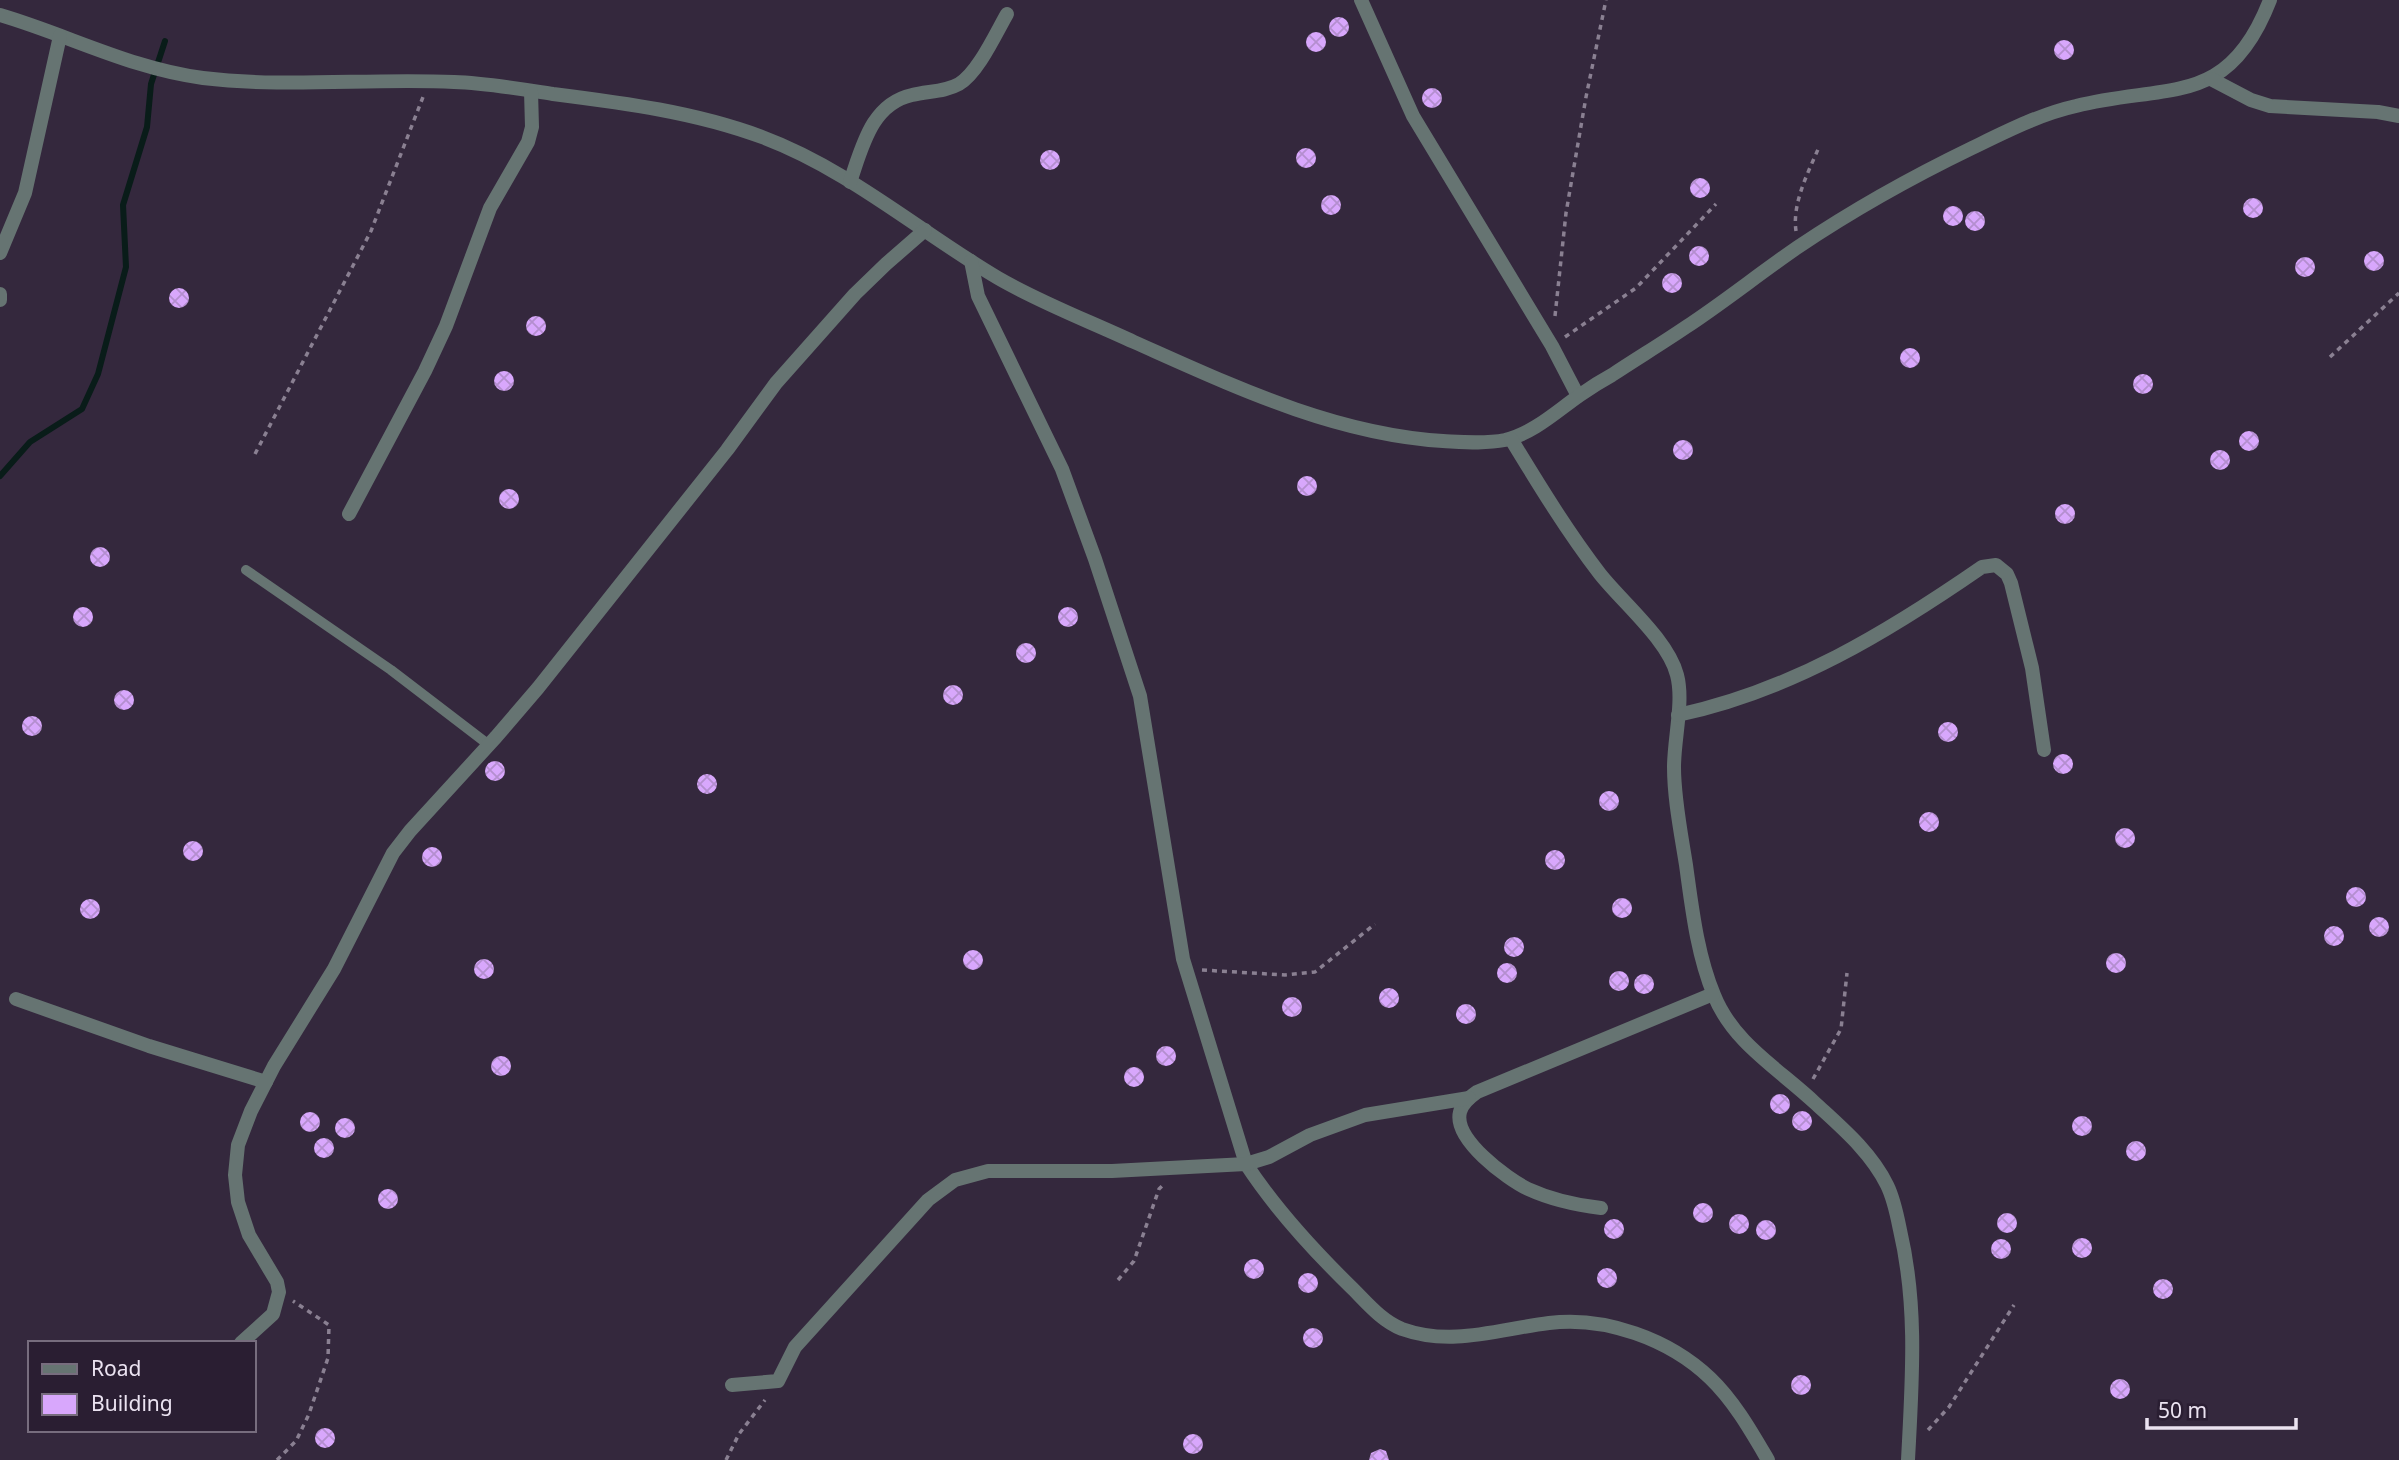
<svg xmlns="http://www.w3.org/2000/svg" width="2399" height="1460" viewBox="0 0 2399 1460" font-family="'Noto Sans',sans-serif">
	<defs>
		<pattern id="building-cross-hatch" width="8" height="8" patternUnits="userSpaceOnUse" patternTransform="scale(1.75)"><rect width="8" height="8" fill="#d8a7fc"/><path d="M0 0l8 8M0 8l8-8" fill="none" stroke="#b48ecf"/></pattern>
	</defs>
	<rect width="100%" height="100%" fill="#34283d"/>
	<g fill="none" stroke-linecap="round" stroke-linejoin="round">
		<polyline stroke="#091c19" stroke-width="6" points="0,476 30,442 82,409 98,374 126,267 123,205 147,127 151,84 165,41"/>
	</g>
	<g fill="url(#building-cross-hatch)">
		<circle cx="1339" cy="27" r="10"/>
		<circle cx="1316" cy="42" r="10"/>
		<circle cx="2064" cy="50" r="10"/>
		<circle cx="1432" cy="98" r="10"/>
		<circle cx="1306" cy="158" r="10"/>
		<circle cx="1050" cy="160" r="10"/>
		<circle cx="1700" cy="188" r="10"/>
		<circle cx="1331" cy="205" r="10"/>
		<circle cx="2253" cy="208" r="10"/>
		<circle cx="1953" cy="216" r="10"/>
		<circle cx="1975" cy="221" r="10"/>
		<circle cx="1699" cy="256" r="10"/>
		<circle cx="2374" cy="261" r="10"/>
		<circle cx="2305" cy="267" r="10"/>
		<circle cx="1672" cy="283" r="10"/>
		<circle cx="179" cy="298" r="10"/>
		<circle cx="536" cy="326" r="10"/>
		<circle cx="1910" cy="358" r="10"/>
		<circle cx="504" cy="381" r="10"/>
		<circle cx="2143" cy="384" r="10"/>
		<circle cx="2249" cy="441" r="10"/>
		<circle cx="1683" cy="450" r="10"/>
		<circle cx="2220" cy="460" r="10"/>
		<circle cx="1307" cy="486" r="10"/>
		<circle cx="509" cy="499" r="10"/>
		<circle cx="2065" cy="514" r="10"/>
		<circle cx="100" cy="557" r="10"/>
		<circle cx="1068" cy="617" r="10"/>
		<circle cx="83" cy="617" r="10"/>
		<circle cx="1026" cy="653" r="10"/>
		<circle cx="953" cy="695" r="10"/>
		<circle cx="124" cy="700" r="10"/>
		<circle cx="32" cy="726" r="10"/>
		<circle cx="1948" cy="732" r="10"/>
		<circle cx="2063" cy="764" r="10"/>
		<circle cx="495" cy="771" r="10"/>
		<circle cx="707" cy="784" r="10"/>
		<circle cx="1609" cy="801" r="10"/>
		<circle cx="1929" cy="822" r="10"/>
		<circle cx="2125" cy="838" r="10"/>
		<circle cx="193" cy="851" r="10"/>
		<circle cx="432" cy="857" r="10"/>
		<circle cx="1555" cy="860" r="10"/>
		<circle cx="2356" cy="897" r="10"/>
		<circle cx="1622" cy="908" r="10"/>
		<circle cx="90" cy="909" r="10"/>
		<circle cx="2379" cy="927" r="10"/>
		<circle cx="2334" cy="936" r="10"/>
		<circle cx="1514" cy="947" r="10"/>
		<circle cx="973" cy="960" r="10"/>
		<circle cx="2116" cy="963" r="10"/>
		<circle cx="484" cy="969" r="10"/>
		<circle cx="1507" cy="973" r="10"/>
		<circle cx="1619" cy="981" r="10"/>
		<circle cx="1644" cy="984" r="10"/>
		<circle cx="1389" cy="998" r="10"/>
		<circle cx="1292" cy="1007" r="10"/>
		<circle cx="1466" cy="1014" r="10"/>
		<circle cx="1166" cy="1056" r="10"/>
		<circle cx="501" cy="1066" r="10"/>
		<circle cx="1134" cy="1077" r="10"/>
		<circle cx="1780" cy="1104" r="10"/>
		<circle cx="1802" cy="1121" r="10"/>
		<circle cx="310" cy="1122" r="10"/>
		<circle cx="2082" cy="1126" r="10"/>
		<circle cx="345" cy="1128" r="10"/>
		<circle cx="324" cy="1148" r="10"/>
		<circle cx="2136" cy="1151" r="10"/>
		<circle cx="388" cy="1199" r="10"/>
		<circle cx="1703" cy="1213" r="10"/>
		<circle cx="2007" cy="1223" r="10"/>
		<circle cx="1739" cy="1224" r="10"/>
		<circle cx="1614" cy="1229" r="10"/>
		<circle cx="1766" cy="1230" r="10"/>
		<circle cx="2082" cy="1248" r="10"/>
		<circle cx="2001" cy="1249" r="10"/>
		<circle cx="1254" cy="1269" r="10"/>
		<circle cx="1607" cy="1278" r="10"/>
		<circle cx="1308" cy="1283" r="10"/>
		<circle cx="2163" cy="1289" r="10"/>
		<circle cx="1313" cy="1338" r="10"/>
		<circle cx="1801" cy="1385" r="10"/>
		<circle cx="2120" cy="1389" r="10"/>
		<circle cx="325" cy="1438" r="10"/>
		<circle cx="1193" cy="1444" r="10"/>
		<polygon points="1380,1449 1386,1451 1389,1460 1369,1460 1371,1453"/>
	</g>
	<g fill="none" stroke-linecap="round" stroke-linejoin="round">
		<g stroke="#8a8092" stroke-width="3.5" stroke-dasharray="5 5" stroke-linecap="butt">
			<path d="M1796 231C1792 203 1808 173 1819 147"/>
			<polyline points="1555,316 1566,213 1586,97 1606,0"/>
			<polyline points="1565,337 1636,288 1716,204"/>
			<polyline points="2330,357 2399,293"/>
			<polyline points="255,454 371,231 423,97"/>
			<polyline points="1202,970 1285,975 1315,972 1375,924"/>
			<polyline points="1813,1079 1841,1029 1847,973"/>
			<polyline points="1118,1280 1134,1261 1159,1189 1163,1185"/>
			<polyline points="1928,1430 1949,1407 2014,1305"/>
			<polyline points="277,1460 296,1441 309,1414 328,1358 329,1325 293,1301"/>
			<polyline points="726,1460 739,1434 765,1400"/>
		</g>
		<polyline stroke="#667472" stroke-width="10" points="246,570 391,670 489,745"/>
		<g stroke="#667472" stroke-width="14">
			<polyline points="1361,0 1413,116 1552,346 1578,396"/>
			<path d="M0 15C68 35 132 69 203 78 287 88 370 78 454 82 487 83 521 89 553 94 624 103 695 112 762 137 848 169 920 232 998 278 1041 303 1089 321 1134 342 1233 386 1333 434 1443 441 1463 442 1485 444 1505 440 1534 433 1557 411 1580 395 1590 388 1601 381 1612 375 1636 359 1661 344 1686 327 1724 302 1760 273 1798 247 1853 210 1912 177 1972 148 2005 132 2040 114 2076 106 2168 83 2228 109 2270 0"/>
			<polyline points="2211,79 2251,100 2270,106 2378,112 2399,116"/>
			<path d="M850 182C862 148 871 104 912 95 927 91 945 92 959 84 978 73 996 33 1007 14"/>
			<polyline points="0,253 25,193 60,36"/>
			<path d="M971 261 978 296 1062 469 1095 559 1140 696 1183 959 1246 1164C1276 1210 1314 1251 1353 1289 1368 1304 1382 1321 1402 1329 1452 1347 1499 1329 1549 1323 1605 1316 1669 1339 1710 1378 1734 1401 1751 1431 1768 1460"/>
			<polyline points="0,294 0,300"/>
			<path d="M1511 439C1539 485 1567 531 1600 574 1623 603 1668 640 1677 675 1684 701 1674 739 1674 767 1674 799 1681 833 1686 865 1692 908 1697 954 1714 995 1733 1043 1779 1069 1815 1103 1841 1127 1871 1152 1887 1185 1894 1199 1897 1215 1900 1230 1918 1307 1912 1382 1908 1460"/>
			<polyline points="349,514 425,371 446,326 490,208 528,142 532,127 531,91"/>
			<path d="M1678 715C1791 691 1888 632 1982 567L1996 565 2007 574 2011 583 2032 668 2044 750"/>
			<polyline points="16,999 149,1046 266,1082"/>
			<path d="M1601 1208C1575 1205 1552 1200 1528 1189 1507 1179 1453 1139 1460 1112 1462 1103 1470 1097 1477 1092L1713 994"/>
			<polyline points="241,1343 273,1314 279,1292 277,1282 249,1235 238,1202 235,1175 238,1145 251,1111 274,1066 334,969 393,853 410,831 496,737 538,688 727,450 776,383 855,294 886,264 925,230"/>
			<polyline points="732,1385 778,1381 795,1347 928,1200 955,1180 988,1171 1112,1171 1246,1164 1269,1157 1310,1135 1365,1115 1469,1098"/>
		</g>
	</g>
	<rect x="28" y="1341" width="228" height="91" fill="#2a1e32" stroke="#776d7e" stroke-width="2"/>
	<rect x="42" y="1364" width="35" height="10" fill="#667472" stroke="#776d7e" stroke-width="2"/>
	<text x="91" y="1376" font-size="21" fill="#ebe3f1">Road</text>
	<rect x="42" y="1394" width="35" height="21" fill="#d8a7fc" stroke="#776d7e" stroke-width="2"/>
	<text x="91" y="1411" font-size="21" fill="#ebe3f1">Building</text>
	<path d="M2147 1418v10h149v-10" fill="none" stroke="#ebe3f1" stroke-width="3.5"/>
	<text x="2158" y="1418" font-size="21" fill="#ebe3f1" stroke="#2a1e32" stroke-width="5" paint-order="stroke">50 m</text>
</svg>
